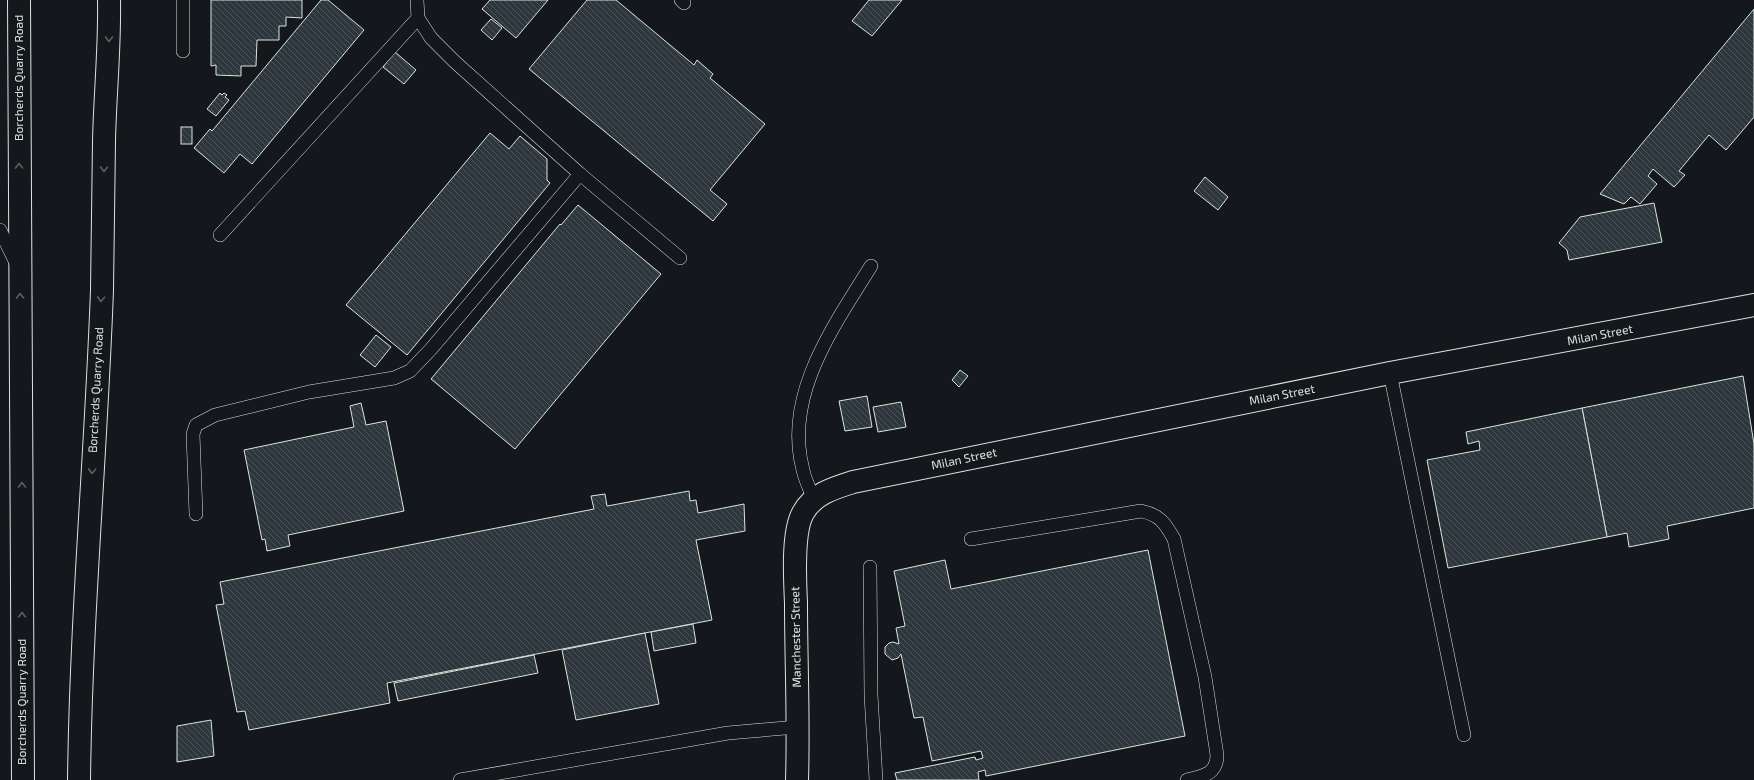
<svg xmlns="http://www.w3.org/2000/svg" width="1754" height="780" viewBox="0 0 1754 780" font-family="'Exo 2',sans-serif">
	<defs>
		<pattern id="building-back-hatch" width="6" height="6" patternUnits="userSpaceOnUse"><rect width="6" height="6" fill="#2c363c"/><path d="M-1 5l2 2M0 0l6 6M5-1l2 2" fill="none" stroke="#4a5358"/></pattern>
	</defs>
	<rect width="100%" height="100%" fill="#14181c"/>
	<g fill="url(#building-back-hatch)" stroke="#d8e6dc">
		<polygon points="211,0 302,0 302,18 286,17 286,26 279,26 279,40 257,40 256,66 241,66 241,76 216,75 216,65 211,66"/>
		<polygon points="321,0 328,0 364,30 252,164 240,154 224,173 194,148 210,129 212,131"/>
		<polygon points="490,0 548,0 516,38 482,9"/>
		<polygon points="587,0 616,0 694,65 697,60 713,74 710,78 765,124 710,190 727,204 713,221 529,69"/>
		<polygon points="869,0 902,0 872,36 852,21"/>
		<polygon points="1754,9 1754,117 1726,150 1709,135 1679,171 1685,175 1674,187 1653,169 1648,176 1657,184 1640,204 1631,197 1624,204 1600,194"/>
		<polygon points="491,19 502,28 492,40 481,30"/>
		<polygon points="395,52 416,70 404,84 383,67"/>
		<polygon points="220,93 222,95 224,93 227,95 225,97 229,100 216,116 207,109"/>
		<rect x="181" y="127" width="11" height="17"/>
		<polygon points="490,133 509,149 520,136 547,159 547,180 550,183 407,355 346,305"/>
		<polygon points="1205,177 1228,197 1218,210 1194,191"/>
		<polygon points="1654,203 1662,242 1569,260 1567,250 1559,243 1580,217"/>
		<polygon points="578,205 661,274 515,449 431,379 560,224 561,225"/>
		<polygon points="376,335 391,347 375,367 360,355"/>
		<polygon points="960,370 968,376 959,387 952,380"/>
		<polygon points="1743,376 1754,444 1754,508 1667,526 1669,539 1629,547 1627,533 1607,537 1582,408"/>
		<polygon points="867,396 872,427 845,431 839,401"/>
		<polygon points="901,402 906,427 878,432 873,407"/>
		<polygon points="361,403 366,425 386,421 404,511 288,535 290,546 267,551 265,539 262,540 244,450 354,427 350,406"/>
		<polygon points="1582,408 1607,537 1448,568 1427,460 1480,450 1479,441 1468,444 1466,432"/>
		<polygon points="689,491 690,501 696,500 698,513 744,504 745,531 696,540 712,620 387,683 390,703 249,730 245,711 237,712 216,605 224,604 220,582 594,509 591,496 605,494 607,506"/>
		<polygon points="1148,550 1185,736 986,776 985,770 978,772 979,780 897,780 895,773 975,757 976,760 983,758 981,751 932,761 923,717 914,718 901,654 898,658 892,660 885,654 885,647 889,643 893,642 899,644 896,628 905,626 894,571 945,560 951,589"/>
		<polygon points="693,624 696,643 654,651 651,632"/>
		<polygon points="645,633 659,704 576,720 562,650"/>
		<polygon points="534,655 538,673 398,701 394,683"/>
		<polygon points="211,720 214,756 177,762 177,726"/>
	</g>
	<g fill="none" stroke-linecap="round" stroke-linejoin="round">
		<defs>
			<g id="lane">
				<polyline points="183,0 183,51"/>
				<polyline points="417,0 418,18 431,38 455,62 580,174 680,258"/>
				<polyline points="681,0 684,3"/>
				<polyline points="0,230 17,265"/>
				<polyline points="220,235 418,18"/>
				<polyline points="1390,373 1464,735"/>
				<path d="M814 499C810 490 805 480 803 470 783 395 834 326 871 266"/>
				<polyline points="196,514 193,434 196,425 215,415 309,392 394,378 410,371 431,349 580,174"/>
				<path d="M971 539 1141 511C1160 515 1165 523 1174 539L1205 677 1217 755C1217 774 1204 776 1187 780"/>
				<polyline points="870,567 871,695 876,780"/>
				<polyline points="460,780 728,733 797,727"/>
			</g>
			<path id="street" d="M797 780C799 721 796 662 796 603 795 580 792 532 803 513 813 494 834 488 853 482L1390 373 1754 305"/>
			<g id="secondary">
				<polyline points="19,0 23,780"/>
				<path d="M79 780C81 616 96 454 102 290 103 240 103 191 104 141 105 94 110 47 109 0"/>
			</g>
		</defs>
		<use href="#lane" stroke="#d8e6dc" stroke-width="14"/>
		<use href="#street" stroke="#d8e6dc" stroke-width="24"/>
		<use href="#secondary" stroke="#d8e6dc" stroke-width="24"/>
		<use href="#lane" stroke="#14181c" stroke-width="13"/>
		<use href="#street" stroke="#14181c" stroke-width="22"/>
		<use href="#secondary" stroke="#14181c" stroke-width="22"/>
	</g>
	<defs><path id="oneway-chevron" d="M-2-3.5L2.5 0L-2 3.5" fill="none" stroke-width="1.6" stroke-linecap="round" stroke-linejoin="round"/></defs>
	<g stroke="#59605f">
		<use href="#oneway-chevron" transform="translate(109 39) rotate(91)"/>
		<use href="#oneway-chevron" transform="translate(19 166) rotate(-90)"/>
		<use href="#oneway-chevron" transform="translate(104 169) rotate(91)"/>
		<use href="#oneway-chevron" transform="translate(20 296) rotate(-92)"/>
		<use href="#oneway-chevron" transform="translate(101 299) rotate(93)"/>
		<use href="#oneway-chevron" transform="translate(92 471) rotate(93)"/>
		<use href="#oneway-chevron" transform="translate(22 485) rotate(-90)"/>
		<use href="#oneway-chevron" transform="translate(22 615) rotate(-90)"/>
	</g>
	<g text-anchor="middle" stroke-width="3" stroke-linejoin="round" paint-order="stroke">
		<g font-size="12" fill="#d8e6dc" stroke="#14181c">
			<text transform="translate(19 78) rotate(-90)" y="4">Borcherds Quarry Road</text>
			<text transform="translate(1600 335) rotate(-11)" y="4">Milan Street</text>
			<text transform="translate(96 390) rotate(-87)" y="4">Borcherds Quarry Road</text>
			<text transform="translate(1282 395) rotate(-11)" y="4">Milan Street</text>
			<text transform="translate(964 459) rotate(-12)" y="4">Milan Street</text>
			<text transform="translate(796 637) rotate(-91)" y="4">Manchester Street</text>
			<text transform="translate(22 702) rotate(-90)" y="4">Borcherds Quarry Road</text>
		</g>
	</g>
</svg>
